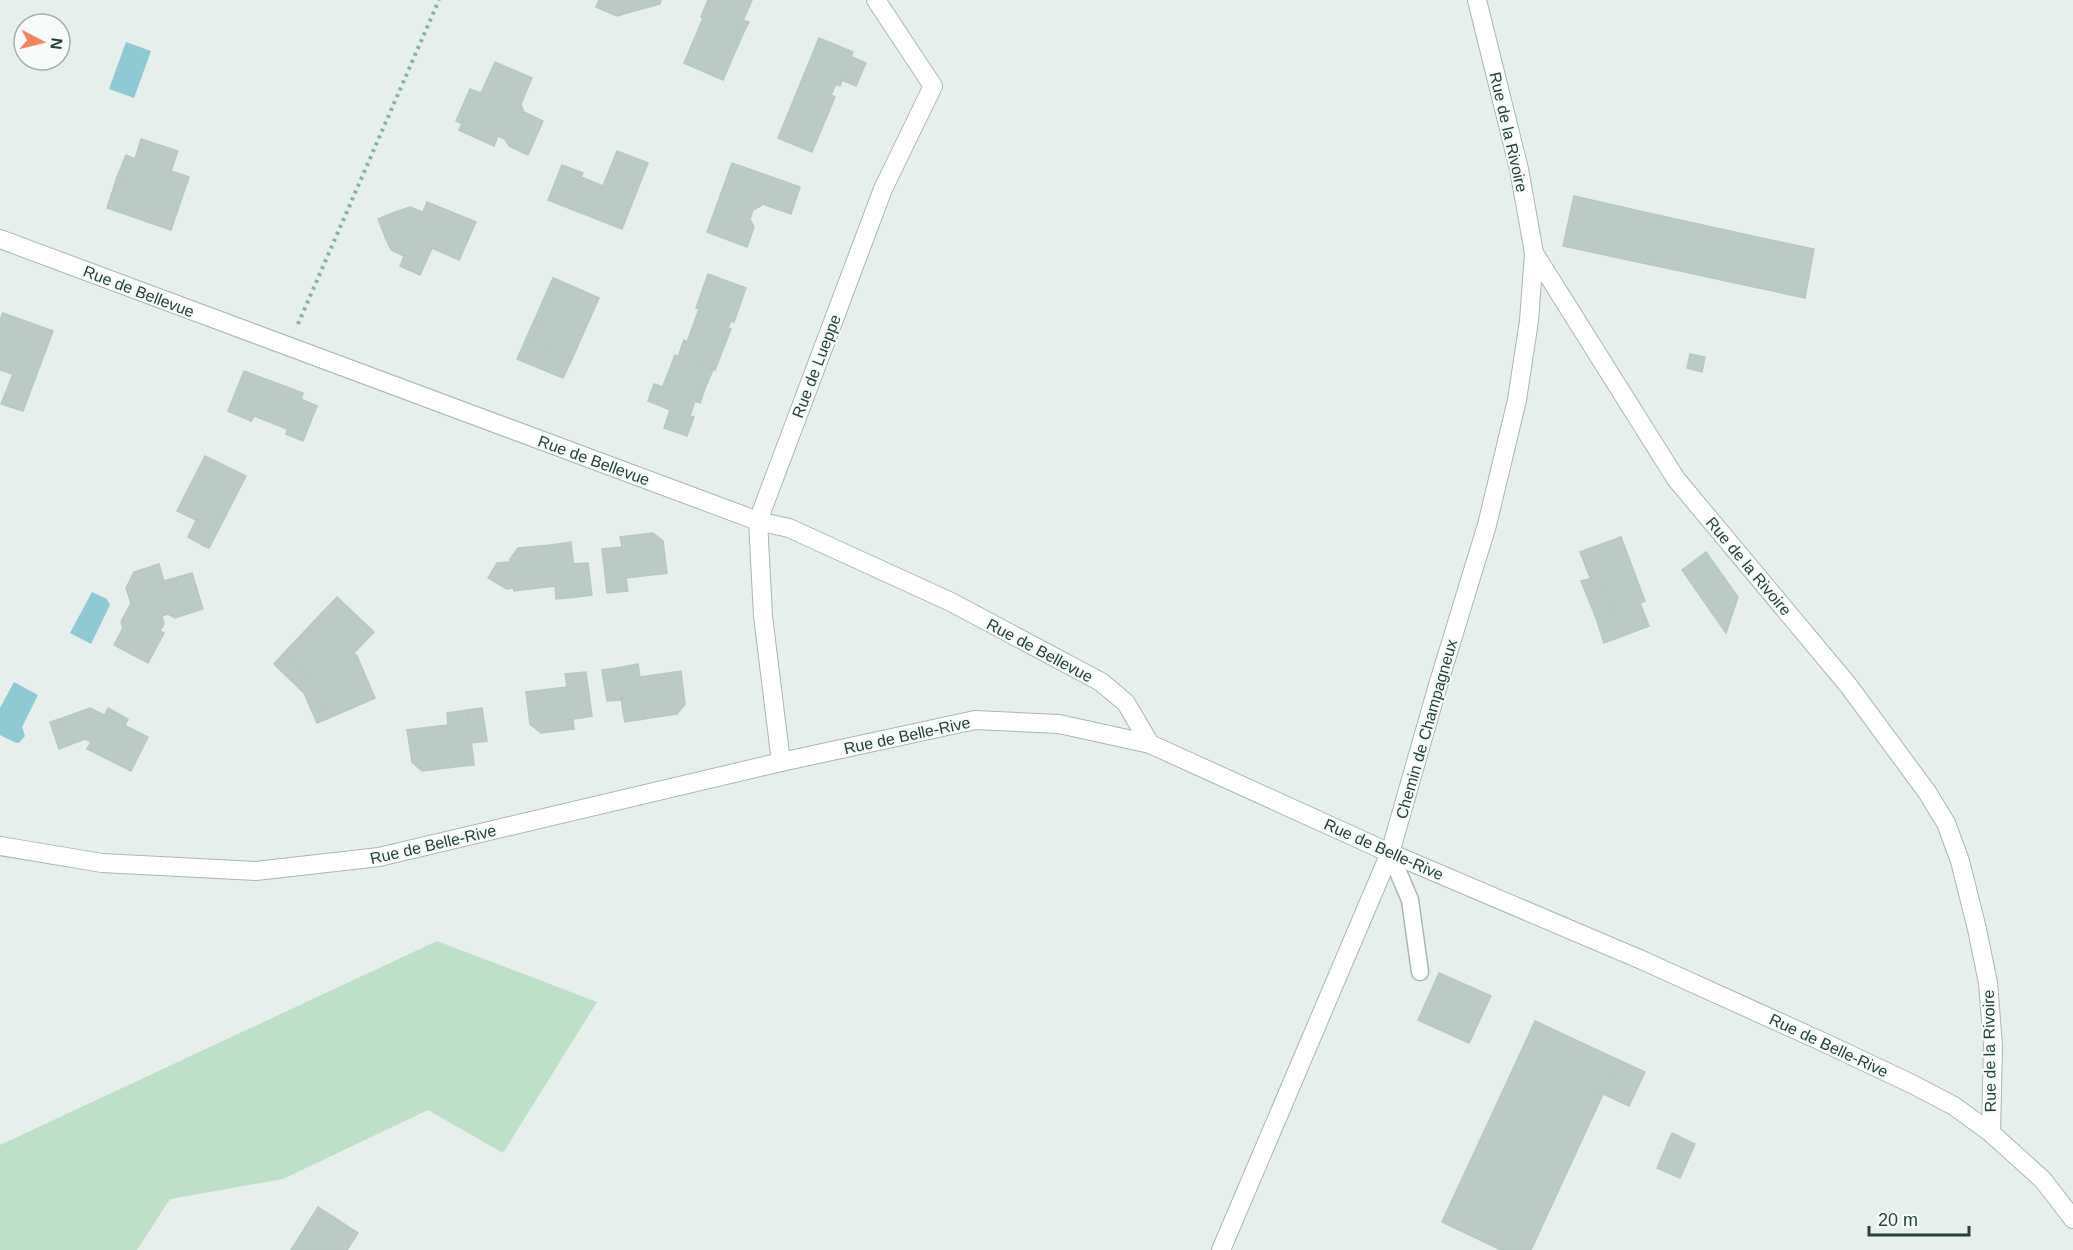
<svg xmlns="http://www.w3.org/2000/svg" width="2073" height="1250" viewBox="0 0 2073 1250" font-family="Arial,sans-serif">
	<rect width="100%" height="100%" fill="#e6efeb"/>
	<polygon fill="#bfe0c8" points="437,941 597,1002 503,1153 428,1110 283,1179 170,1199 137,1250 0,1250 0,1145"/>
	<g fill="#8ec9d4">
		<polygon points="126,42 151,51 134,98 109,89"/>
		<polygon points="92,592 107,599 110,605 91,644 70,633"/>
		<polygon points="14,682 38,695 22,727 25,736 19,743 14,742 0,735 0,708"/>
	</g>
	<g fill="#bbcac4" stroke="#b8c9c2" stroke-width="1.5">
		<polygon points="599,0 661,0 660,4 617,16 596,7"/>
		<polygon points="708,0 752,0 738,32 743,34 723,80 684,63 703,18 701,17"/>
		<polygon points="743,20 749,22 743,34 738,32"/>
		<polygon points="819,38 853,52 840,86 836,84 831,95 835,97 812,152 778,138"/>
		<polygon points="852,57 866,63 856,86 842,80"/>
		<polygon points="495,62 532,78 521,104 524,112 543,121 528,155 509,146 505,139 498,136 494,146 459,130 468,109 473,111"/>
		<polygon points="470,89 481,93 473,111 468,109 462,124 456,121"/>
		<polygon points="141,139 178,151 171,171 189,177 171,230 116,211 126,181 117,177 126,155 135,159"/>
		<polygon points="617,151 648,163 622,229 548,200 562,165 583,173 581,177 603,186"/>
		<polygon points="732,163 800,187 791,214 762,204 761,206 753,210 750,219 754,227 747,247 707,232"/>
		<polygon points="117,177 126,181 116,211 107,208"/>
		<polygon points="1574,196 1662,216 1652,265 1563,246"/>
		<polygon points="427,202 476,222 459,260 432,248 420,275 400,266 404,256 391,250 385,237 395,212 410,207 423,212"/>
		<polygon points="395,212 385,237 378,219"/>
		<polygon points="1662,216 1771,240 1759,288 1652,265"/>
		<polygon points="1771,240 1814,249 1805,298 1759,288"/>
		<polygon points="708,274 746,288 734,322 731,321 728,328 731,329 715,370 678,357 684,340 687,342 699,309 696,308"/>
		<polygon points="553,278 558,280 531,341 572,359 563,378 517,359"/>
		<polygon points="558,280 599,298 572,359 531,341"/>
		<polygon points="3,313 53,331 23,411 1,404 13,374 0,370 0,320"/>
		<polygon points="1690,354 1705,357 1702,372 1687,368"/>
		<polygon points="675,355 713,370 706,386 702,384 695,401 690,416 694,417 687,436 664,428 670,410 656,404"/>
		<polygon points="244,371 303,393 301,399 317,406 303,441 286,434 287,429 254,416 251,421 228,411"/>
		<polygon points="654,384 663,387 656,404 648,401"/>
		<polygon points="702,384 706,386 700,403 695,401"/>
		<polygon points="205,456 246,476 226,515 221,512 204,546 188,537 196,520 177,511"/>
		<polygon points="221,512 226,515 209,548 204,546"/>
		<polygon points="653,533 663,541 667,573 626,578 628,591 607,593 602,549 622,547 620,537"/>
		<polygon points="1621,537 1645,601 1640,603 1649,626 1604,643 1596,618 1613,612 1600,576 1591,580 1580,552"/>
		<polygon points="571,542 572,552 552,555 551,545"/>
		<polygon points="551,545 552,555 572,552 577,597 556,599 555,586 514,591 513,588 507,589 488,578 497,563 510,562 510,559 518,548"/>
		<polygon points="1706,552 1738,597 1726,633 1682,570"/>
		<polygon points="588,563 592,595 577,597 573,564"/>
		<polygon points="159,564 164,581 192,573 203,609 175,618 168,614 162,616 164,624 160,631 164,633 148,663 114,645 123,628 128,630 140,608 131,603 126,588 134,572"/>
		<polygon points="1600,576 1613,612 1596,618 1581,581"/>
		<polygon points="337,597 374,632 354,653 317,618"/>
		<polygon points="131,603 140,608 128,630 123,628 121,622"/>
		<polygon points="317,618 357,656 375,698 329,718 315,685 283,654"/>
		<polygon points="283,654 315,685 329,718 317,723 304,693 274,664"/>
		<polygon points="638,664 640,677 681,671 685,704 677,714 644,719 643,709 623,712 617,668"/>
		<polygon points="617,668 622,700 607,701 602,670"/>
		<polygon points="586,672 592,716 573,719 574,729 541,733 530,724 526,692 567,687 565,674"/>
		<polygon points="90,708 148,737 131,771 87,749 91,742 85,739 69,745 60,719"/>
		<polygon points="108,708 128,719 125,725 105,715"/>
		<polygon points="482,708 487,741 471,743 467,710"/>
		<polygon points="643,709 644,719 625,722 623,712"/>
		<polygon points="467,710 473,755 453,757 454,767 422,771 412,762 407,730 448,725 447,713"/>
		<polygon points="60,719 69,745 59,749 50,722"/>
		<polygon points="473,755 474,765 454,767 453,757"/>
		<polygon points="1439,973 1491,996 1469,1043 1418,1020"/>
		<polygon points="1535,1021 1619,1060 1603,1094 1519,1056"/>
		<polygon points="1519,1056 1603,1094 1531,1250 1501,1250 1442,1222"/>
		<polygon points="1619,1060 1645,1072 1629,1106 1603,1094"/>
		<polygon points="1672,1133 1695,1144 1680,1178 1657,1168"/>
		<polygon points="318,1207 358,1233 347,1250 291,1250"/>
	</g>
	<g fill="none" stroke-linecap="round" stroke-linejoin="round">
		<defs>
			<polyline id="service" points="1390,853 1410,900 1420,972"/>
			<g id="minor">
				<polyline points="1477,0 1519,169 1534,253 1676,479 1848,685 1927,792 1946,823 1960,861 1977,929 1988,983 1993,1045 1991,1133"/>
				<polyline points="0,239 758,521 789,528 951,602 1101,682 1126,703 1150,744"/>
				<polyline points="781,762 763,616 758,521 883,189 933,86 876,0"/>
				<polyline points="1221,1250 1390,853 1438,685 1487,525 1517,400 1529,321 1534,253"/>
			</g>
			<polyline id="tertiary" points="0,846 102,863 256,871 379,857 781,762 975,720 1059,724 1150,744 1390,853 1644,961 1823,1042 1912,1084 1954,1106 1991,1133 2043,1180 2073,1219"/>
		</defs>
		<use href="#service" stroke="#a8b8b2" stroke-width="19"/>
		<use href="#minor" stroke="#a8b8b2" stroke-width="20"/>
		<use href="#tertiary" stroke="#a8b8b2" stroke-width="20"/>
		<polyline stroke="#86b3a5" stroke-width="4" stroke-dasharray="3 4.5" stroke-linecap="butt" points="298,324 439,0"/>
		<use href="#service" stroke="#fff" stroke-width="16"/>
		<use href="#minor" stroke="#fff" stroke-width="18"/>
		<use href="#tertiary" stroke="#fff" stroke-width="18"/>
	</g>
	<g text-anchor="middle" stroke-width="4.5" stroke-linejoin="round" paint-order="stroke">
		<g font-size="16" fill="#24423a" stroke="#f7fbf9">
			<text transform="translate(1509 132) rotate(77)" y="6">Rue de la Rivoire</text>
			<text transform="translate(139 291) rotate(21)" y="6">Rue de Bellevue</text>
			<text transform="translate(816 366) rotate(-69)" y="6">Rue de Lueppe</text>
			<text transform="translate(594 460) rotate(20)" y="6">Rue de Bellevue</text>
			<text transform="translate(1749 566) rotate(50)" y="6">Rue de la Rivoire</text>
			<text transform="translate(1040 650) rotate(28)" y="6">Rue de Bellevue</text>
			<text transform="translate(1426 729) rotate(-74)" y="6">Chemin de Champagneux</text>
			<text transform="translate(907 735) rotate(-12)" y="6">Rue de Belle-Rive</text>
			<text transform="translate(433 844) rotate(-13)" y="6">Rue de Belle-Rive</text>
			<text transform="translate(1384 849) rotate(24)" y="6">Rue de Belle-Rive</text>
			<text transform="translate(1829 1045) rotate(25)" y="6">Rue de Belle-Rive</text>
			<text transform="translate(1989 1051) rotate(-91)" y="6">Rue de la Rivoire</text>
		</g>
	</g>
	<g transform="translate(42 42) rotate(97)"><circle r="28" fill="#f7fbf9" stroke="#a3b1ad" stroke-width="1.5"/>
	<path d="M0-4.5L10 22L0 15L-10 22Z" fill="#f4845f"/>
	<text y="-9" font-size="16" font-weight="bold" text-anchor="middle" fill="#24423a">N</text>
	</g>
	<path d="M1869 1226v9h100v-9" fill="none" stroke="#24423a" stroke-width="3"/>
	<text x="1878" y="1226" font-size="18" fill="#24423a" stroke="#f7fbf9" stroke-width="4.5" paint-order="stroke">20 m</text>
</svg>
